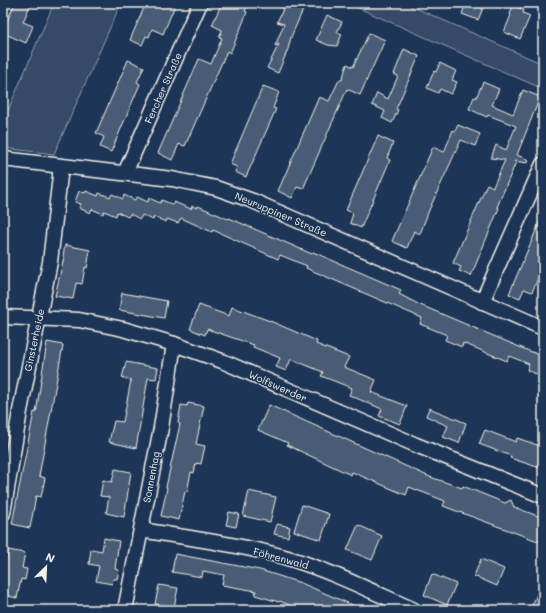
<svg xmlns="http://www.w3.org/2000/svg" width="546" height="613" viewBox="0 0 546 613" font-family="Mali,sans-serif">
	<rect width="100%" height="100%" fill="#1d3557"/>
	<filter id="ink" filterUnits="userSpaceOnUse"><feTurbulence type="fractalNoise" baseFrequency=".025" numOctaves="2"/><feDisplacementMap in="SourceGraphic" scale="8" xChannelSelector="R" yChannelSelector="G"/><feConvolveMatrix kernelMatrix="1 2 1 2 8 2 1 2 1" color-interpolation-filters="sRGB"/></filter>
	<g filter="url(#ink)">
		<g fill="#354a67" stroke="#949ea8">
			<polygon points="54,3 121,3 54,154 3,148 3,122"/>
			<polygon points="347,3 404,3 543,64 543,89"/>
		</g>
		<g fill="#485b74" stroke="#f4f1e8">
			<polygon points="15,3 31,3 23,22 33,26 26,43 3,33 3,22 6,23"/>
			<polygon points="146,3 176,3 163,34 152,29 149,37 146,36 142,45 130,40"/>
			<polygon points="222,3 249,3 245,11 247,12 240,30 230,53 227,51 185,146 179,144 172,160 158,153 199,59 211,64 222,38 219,37 222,30 212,25"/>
			<polygon points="286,3 306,3 291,37 288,49 278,73 267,68 279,44 275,46 284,24 277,22"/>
			<polygon points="466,3 485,3 478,20 462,14"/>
			<polygon points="513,5 524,10 523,13 530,16 520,39 504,32 511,15 510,14"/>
			<polygon points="327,15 342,22 337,32 342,34 337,46 328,45 316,40"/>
			<polygon points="369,33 385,40 360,95 347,89 303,189 297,187 292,198 278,191 319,97 329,101 339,80 342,80 347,64 353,67"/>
			<polygon points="404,49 419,56 396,109 398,110 392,123 382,118 385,111 372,105 377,93 388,99 398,76 394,74"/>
			<polygon points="128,60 144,67 137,82 140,84 111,152 100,147 104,137 96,133"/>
			<polygon points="440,63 456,71 452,80 457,82 451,94 440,89 438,93 427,88 434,71 436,72"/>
			<polygon points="483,82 499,89 492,105 513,114 523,90 540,97 517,155 529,160 528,163 514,161 516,162 497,207 499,208 471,276 459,271 461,267 453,263 487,184 493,187 505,160 491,158 496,145 506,150 516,126 488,115 487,117 469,109 474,97 476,98"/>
			<polygon points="263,86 279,92 273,108 276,109 246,177 235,172 237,167 230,164"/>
			<polygon points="458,125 480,134 475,146 461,140 429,210 420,234 414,231 407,248 392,241 433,147 444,152 453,130 455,131"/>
			<polygon points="378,136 393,143 387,158 390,160 361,228 350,223 353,213 346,210"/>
			<polygon points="79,191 85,193 86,191 98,196 99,193 110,197 112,194 123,199 124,195 135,200 137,197 148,202 149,198 160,203 162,200 173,205 174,202 191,209 192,206 197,208 198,206 228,219 229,218 312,254 313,252 401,290 399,294 418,304 529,351 543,356 543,377 527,370 529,364 509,356 507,361 463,343 462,347 445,340 447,335 420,324 422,318 306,268 307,266 280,255 278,259 213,230 212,232 181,218 178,223 167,219 166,222 154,217 153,220 142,215 140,219 130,214 128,217 117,212 116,216 104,211 103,214 92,209 90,213 79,208 81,204 75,202"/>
			<polygon points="543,214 543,267 532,292 524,289 520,298 509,294"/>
			<polygon points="65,245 90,250 87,268 85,267 82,284 76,283 73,299 55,296 64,257 63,256"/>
			<polygon points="122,293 167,301 164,318 119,310"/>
			<polygon points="199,305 229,316 232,307 270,321 317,341 316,344 349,357 344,367 376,380 371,392 407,406 400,424 379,416 382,409 349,395 352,388 321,376 323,372 291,359 286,371 276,367 280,358 253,347 254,345 207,329 205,335 190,329"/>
			<polygon points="47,342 63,345 39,476 45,478 41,497 36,496 30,528 12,524 34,412 36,413"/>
			<polygon points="126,362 158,368 156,379 148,378 136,448 109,442 114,421 123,422 131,380 122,378"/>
			<polygon points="188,403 204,406 196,444 205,446 201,464 196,463 194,473 191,472 187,492 185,491 179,520 161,516 167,488 166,487 180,424 178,423 181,405 187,406"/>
			<polygon points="269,405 430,477 462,488 463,486 505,503 511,500 514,507 543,518 543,543 443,506 445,501 409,487 406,495 352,472 351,475 287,445 288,443 258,430"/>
			<polygon points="429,408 466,423 459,443 443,437 448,426 426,416"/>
			<polygon points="485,430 516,442 517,438 543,447 543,469 510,458 511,456 479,444"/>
			<polygon points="115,469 131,472 124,517 106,513 109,497 100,496 103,480 112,482"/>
			<polygon points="249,491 276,497 270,522 243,516"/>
			<polygon points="302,505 329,514 321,540 294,531"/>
			<polygon points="229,512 239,514 236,527 226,525"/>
			<polygon points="277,524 290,527 288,537 274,534"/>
			<polygon points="358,525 382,536 372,560 347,550"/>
			<polygon points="104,538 119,541 115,569 119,570 117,579 113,579 112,584 96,581 99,566 89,564 91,549 102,551"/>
			<polygon points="8,550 25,553 22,568 27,569 25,580 21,579 17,598 3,595 3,579"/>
			<polygon points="175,554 260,570 301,583 364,610 301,610 280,601 279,602 255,595 256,591 222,585 224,575 203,571 202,577 172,572"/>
			<polygon points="481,559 504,569 497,586 474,576"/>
			<polygon points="432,574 456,584 447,605 424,595"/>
			<polygon points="543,581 543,610 530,610"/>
			<polygon points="159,585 178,588 174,607 155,604"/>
		</g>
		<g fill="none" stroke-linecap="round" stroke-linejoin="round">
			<defs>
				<g id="minor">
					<polyline points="3,159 172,179 216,188 253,201 543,328"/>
					<polyline points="125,173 200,3"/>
					<polyline points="482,302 543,164"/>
					<polyline points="3,317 79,320 123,329 174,344 222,361 416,445 543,496"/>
					<polyline points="3,513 20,411 50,262 60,176 60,166"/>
					<path d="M141 530C189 538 244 545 291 559 333 572 373 592 414 610"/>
					<polyline points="125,610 161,428 174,344"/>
				</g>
			</defs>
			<use href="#minor" stroke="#f4f1e8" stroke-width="17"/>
			<use href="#minor" stroke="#1d3557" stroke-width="14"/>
		</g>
	</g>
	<g text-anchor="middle" stroke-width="3" stroke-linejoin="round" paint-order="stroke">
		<g font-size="10" fill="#f4f1e8" stroke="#1d3557">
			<text transform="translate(163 88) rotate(-66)" y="4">Fercher Straße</text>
			<text transform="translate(281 214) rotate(23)" y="4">Neuruppiner Straße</text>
			<text transform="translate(34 340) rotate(-78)" y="4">Ginsterheide</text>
			<text transform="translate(278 386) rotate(24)" y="4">Wolfswerder</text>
			<text transform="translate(151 477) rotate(-79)" y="4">Sonnenhag</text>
			<text transform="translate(281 558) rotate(15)" y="4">Föhrenwald</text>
		</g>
	</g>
	<rect width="546" height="613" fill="none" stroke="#1d3557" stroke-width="16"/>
	<rect x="8" y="8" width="530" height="597" fill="none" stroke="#f4f1e8" stroke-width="1.5" filter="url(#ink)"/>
	<g transform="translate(46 567) rotate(24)" stroke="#1d3557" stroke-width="3" paint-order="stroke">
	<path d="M0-3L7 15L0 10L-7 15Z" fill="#f4f1e8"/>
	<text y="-6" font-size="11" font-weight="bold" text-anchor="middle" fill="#f4f1e8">N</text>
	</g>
</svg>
